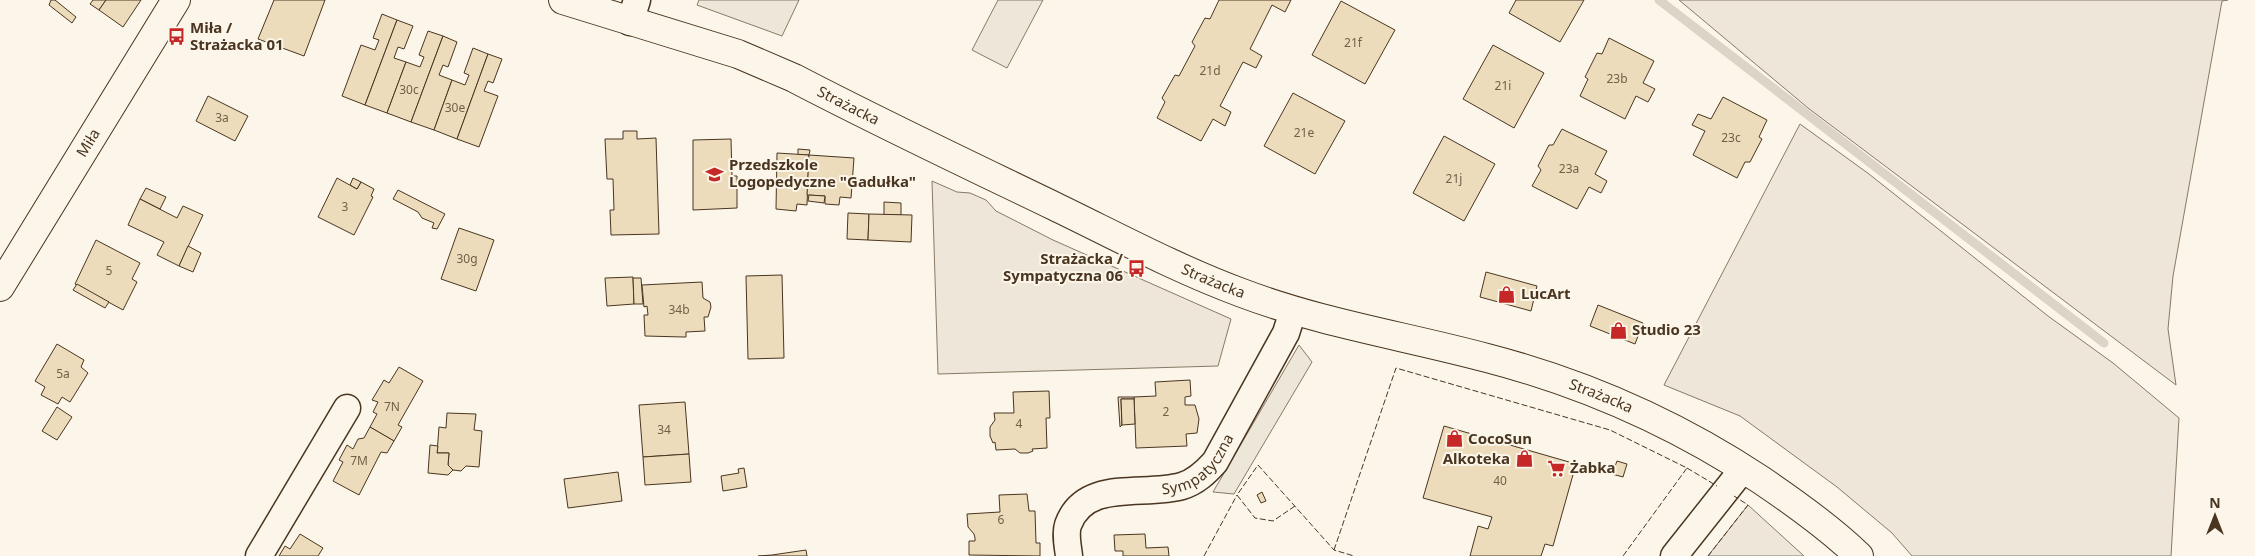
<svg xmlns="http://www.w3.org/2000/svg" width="2255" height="556" viewBox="0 0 2255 556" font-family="'Noto Sans',sans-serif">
	<rect width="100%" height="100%" fill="#fbf6e9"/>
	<g fill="#ede6d9" stroke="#887966">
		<polygon points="1679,0 2228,0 2222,1 2173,276 2168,329 2176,385 1808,108"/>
		<polygon points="1800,124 1869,174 2048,316 2113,363 2179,418 2171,556 1912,556 1892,533 1837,487 1740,416 1664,385"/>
		<polygon points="932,181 957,192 970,193 986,200 996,211 1053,240 1231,319 1218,366 938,374"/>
		<polygon points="1748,505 1804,556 1708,556"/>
	</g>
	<g fill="#ede7d9" stroke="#887966">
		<polygon points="699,0 799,0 782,36 697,5"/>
		<polygon points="998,0 1043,0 1007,68 972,50"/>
		<polygon points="1299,345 1312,362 1234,494 1213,492"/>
	</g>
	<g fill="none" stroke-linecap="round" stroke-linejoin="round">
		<polyline stroke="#dcd4c6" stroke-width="9" points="1659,0 2104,343"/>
	</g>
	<g fill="#ecdcbc" stroke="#4a3520">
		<polygon points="51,0 55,0 76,17 72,23 49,5"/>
		<polygon points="93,0 106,0 99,10 90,4"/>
		<polygon points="106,0 141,0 123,27 99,10"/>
		<polygon points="274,0 325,0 304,56 258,39"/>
		<polygon points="1219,0 1291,0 1285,12 1272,5 1250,49 1262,56 1256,68 1243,62 1220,106 1231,112 1225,126 1213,119 1201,141 1157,118 1165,102 1162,98 1175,75 1179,76 1195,46 1192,42 1205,18 1210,19"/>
		<polygon points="1516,0 1584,0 1560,42 1509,13"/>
		<polygon points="1341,1 1395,30 1365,84 1312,55"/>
		<polygon points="382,14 397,20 365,105 342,96 361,45 375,50 379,40 373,38"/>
		<polygon points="397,20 413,26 404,49 398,47 394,58 406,62 387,113 365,105"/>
		<polygon points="428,31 443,36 411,122 387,113 406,62 420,67 424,57 419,55"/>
		<polygon points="443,36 457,42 448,67 443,65 439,75 452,80 434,130 411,122"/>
		<polygon points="1609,38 1654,61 1643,83 1655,89 1648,102 1636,96 1625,119 1580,96 1588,79 1585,77 1597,53 1602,54"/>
		<polygon points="1493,45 1544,73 1514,128 1463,99"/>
		<polygon points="473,48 488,54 457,139 434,130 452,80 465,85 469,75 464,73"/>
		<polygon points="488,54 502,59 493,83 488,81 484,91 498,96 479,147 457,139"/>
		<polygon points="1293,93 1345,121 1315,174 1264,146"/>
		<polygon points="208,96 248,116 235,141 196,121"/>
		<polygon points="1723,97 1767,120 1759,137 1762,139 1750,162 1745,162 1737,178 1693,155 1705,131 1692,125 1698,114 1711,119"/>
		<polygon points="1562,129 1607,151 1595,174 1607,181 1601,193 1589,187 1577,209 1532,186 1541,170 1538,166 1549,145 1553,145"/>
		<polygon points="623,131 637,131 637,139 656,138 659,234 611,235 610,210 614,210 613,179 607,179 605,139 623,139"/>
		<polygon points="1444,136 1495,164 1464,221 1413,193"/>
		<polygon points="731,139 732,176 737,176 737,208 693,210 693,140"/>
		<polygon points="798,149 810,150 809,155 798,155"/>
		<polygon points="777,153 809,155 807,205 797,204 796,211 776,209"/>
		<polygon points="809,155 854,158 851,198 840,197 839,205 825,204 825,196 807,195"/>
		<polygon points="337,178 357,189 361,182 374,189 371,196 373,197 354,235 318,217"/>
		<polygon points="353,178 361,182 357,189 350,185"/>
		<polygon points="146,188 166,197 160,209 140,199"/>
		<polygon points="398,190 445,214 437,229 432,228 434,223 422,218 418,212 393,199"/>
		<polygon points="809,195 825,196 824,203 808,201"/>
		<polygon points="140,199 177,218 183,206 203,215 179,266 157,255 164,242 128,225"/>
		<polygon points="884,202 901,203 901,215 884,215"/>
		<polygon points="848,213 869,214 868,240 847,239"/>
		<polygon points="869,214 912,215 911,242 868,240"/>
		<polygon points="459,228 494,240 476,291 441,279"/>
		<polygon points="96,240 140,263 132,279 137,282 123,310 75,284"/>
		<polygon points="188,246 201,253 193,272 179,266"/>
		<polygon points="1486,272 1537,286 1531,311 1480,297"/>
		<polygon points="782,275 784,358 748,359 746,276"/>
		<polygon points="633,277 634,304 607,306 605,278"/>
		<polygon points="633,278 641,278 643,304 634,304"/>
		<polygon points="702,282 703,298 710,302 711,307 708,317 704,317 705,331 686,332 686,337 684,337 645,336 644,315 648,315 647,306 644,307 642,285"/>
		<polygon points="77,284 109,302 105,308 73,290"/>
		<polygon points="1598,305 1643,323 1635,344 1590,326"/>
		<polygon points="57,344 84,360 81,367 88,373 70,402 62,397 58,404 41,395 45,387 35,381"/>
		<polygon points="399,367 423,381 398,425 402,427 394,441 370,427 377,414 373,412 378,402 372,400 384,380 389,383"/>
		<polygon points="1190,380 1191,396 1185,397 1185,405 1195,405 1199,419 1197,433 1186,434 1187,446 1136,448 1134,397 1156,396 1155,382"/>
		<polygon points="1049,391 1050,418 1046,418 1047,448 1032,449 1033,451 1028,453 1020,453 1015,449 996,450 995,442 993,443 990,436 990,427 995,420 994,413 1014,413 1013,392"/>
		<polygon points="1118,397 1134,397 1134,399 1121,399 1122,425 1120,427"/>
		<polygon points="1121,399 1134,399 1135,424 1122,425"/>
		<polygon points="685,402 689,454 643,457 639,405"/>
		<polygon points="57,407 72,417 57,440 42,431"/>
		<polygon points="447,413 476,414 474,430 482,431 479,467 466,466 461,471 453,470 448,465 449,453 437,453 439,427 446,428"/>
		<polygon points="1444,426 1576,464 1553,546 1545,544 1541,556 1470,556 1478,526 1488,529 1492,517 1423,498"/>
		<polygon points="370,427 394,441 387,453 381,452 359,495 333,481 343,462 339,460 347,445 353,449 358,439 364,438"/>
		<polygon points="430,445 438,446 437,453 449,453 448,465 453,470 448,475 428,473"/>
		<polygon points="689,454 691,482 645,485 643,457"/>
		<polygon points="1617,461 1627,464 1623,477 1612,474"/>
		<polygon points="744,468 747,487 723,491 721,476 739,473 738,469"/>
		<polygon points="618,472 622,501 568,508 564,479"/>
		<polygon points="1262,492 1266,501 1261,503 1257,495"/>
		<polygon points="1027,494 1029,511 1035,511 1036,543 1040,543 1040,556 969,555 969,541 975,541 975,538 974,534 968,527 967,514 1000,512 999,495"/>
		<polygon points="300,534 323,548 318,556 279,556 285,546 290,549"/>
		<polygon points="1145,534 1146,548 1168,547 1169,556 1123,556 1123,551 1115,551 1114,535"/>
		<polygon points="806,550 807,556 758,556 772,555"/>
	</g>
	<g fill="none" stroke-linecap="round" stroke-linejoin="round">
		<defs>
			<g id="street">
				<polyline points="630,22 637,0"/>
				<polyline points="259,556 347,408"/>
				<path id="s1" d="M1069 556C1068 547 1065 534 1068 525 1085 478 1144 497 1182 486 1196 482 1206 472 1215 462L1286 333 1293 311"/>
				<polyline points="1674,556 1743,469"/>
			</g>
			<g id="secondary">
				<path id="s2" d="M563 0 738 54 794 78C880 123 967 164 1054 206 1116 236 1177 269 1242 293 1321 323 1405 336 1487 358 1587 384 1675 423 1761 480 1795 503 1829 527 1859 556"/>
				<path id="s3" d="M0 287 176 0"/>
			</g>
		</defs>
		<use href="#street" stroke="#4a3520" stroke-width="29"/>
		<use href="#secondary" stroke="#4a3520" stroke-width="30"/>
		<use href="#street" stroke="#fbf6e9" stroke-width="26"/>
		<use href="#secondary" stroke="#fbf6e9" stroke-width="28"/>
		<g stroke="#4a3520" stroke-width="1" stroke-dasharray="6 2.5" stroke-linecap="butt">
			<polyline points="1687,468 1717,486"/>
			<polyline points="1295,506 1273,521 1255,518 1237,495 1258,465 1334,550 1354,556"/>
			<polyline points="1334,550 1396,368 1610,430 1687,468 1623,556"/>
			<polyline points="1204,556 1237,495"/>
			<polyline points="1708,556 1748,505 1734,496"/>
		</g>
	</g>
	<defs>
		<symbol id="bus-bare" viewBox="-9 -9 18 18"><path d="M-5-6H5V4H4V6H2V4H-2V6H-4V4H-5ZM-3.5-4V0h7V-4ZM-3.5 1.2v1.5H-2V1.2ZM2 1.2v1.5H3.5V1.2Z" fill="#c62828" stroke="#fbf6e9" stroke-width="2.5" paint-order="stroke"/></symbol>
		<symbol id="school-bare" viewBox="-9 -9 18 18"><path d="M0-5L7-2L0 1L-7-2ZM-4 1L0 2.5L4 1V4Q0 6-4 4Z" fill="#c62828" stroke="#fbf6e9" stroke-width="2.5" paint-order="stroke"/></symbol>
		<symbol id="shop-bare" viewBox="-9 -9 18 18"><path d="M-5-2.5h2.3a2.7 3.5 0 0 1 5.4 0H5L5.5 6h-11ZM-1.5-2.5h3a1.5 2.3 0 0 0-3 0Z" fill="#c62828" stroke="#fbf6e9" stroke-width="2.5" paint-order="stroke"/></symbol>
		<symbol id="supermarket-bare" viewBox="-9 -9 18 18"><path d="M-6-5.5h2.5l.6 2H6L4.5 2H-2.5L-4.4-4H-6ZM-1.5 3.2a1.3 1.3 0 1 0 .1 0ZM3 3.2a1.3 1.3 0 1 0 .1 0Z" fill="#c62828" stroke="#fbf6e9" stroke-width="2.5" paint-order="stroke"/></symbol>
	</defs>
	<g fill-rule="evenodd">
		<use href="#bus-bare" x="164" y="24" width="25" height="25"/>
		<use href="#school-bare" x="702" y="162" width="25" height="25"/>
		<use href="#bus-bare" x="1124" y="256" width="25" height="25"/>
		<use href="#shop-bare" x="1494" y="282" width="25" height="25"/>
		<use href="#shop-bare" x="1606" y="318" width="25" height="25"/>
		<use href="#shop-bare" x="1442" y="426" width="25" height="25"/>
		<use href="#shop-bare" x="1512" y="446" width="25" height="25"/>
		<use href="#supermarket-bare" x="1544" y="456" width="25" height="25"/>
	</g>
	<g text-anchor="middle" stroke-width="4" stroke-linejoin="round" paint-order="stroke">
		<g font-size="12" fill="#725f47">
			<text x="1353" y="47">21f</text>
			<text x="1210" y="75">21d</text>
			<text x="1617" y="83">23b</text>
			<text x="1503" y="90">21i</text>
			<text x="409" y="94">30c</text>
			<text x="455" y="112">30e</text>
			<text x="222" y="122">3a</text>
			<text x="1304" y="137">21e</text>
			<text x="1731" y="142">23c</text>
			<text x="1569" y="173">23a</text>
			<text x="1454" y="183">21j</text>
			<text x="345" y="211">3</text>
			<text x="467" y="263">30g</text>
			<text x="109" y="275">5</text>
			<text x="679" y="314">34b</text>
			<text x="63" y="378">5a</text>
			<text x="392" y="411">7N</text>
			<text x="1166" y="416">2</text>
			<text x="1019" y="428">4</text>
			<text x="664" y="434">34</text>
			<text x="359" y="465">7M</text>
			<text x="1500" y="485">40</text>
			<text x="1001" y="524">6</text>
		</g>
		<g font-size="15" font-weight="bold" fill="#4a3520" stroke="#fbf6e9" text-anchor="start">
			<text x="190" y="33">Miła /<tspan x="190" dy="17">Strażacka 01</tspan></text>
			<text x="729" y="170">Przedszkole<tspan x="729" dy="17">Logopedyczne "Gadułka"</tspan></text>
			<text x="1123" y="264" text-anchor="end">Strażacka /<tspan x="1123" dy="17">Sympatyczna 06</tspan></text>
			<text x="1521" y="299">LucArt</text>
			<text x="1632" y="335">Studio 23</text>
			<text x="1468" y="444">CocoSun</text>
			<text x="1510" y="464" text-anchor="end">Alkoteka</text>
			<text x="1570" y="473">Żabka</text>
		</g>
		<g font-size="15" fill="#4a3520" stroke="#fbf6e9">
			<text dy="5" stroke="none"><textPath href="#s2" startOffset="305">Strażacka</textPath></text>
			<text dy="5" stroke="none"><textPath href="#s3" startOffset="169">Miła</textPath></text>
			<text dy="5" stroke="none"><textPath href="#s2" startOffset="710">Strażacka</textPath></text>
			<text dy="5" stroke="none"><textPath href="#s2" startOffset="1115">Strażacka</textPath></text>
			<text dy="5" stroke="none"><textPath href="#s1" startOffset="185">Sympatyczna</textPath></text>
		</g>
	</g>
	<g transform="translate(2215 516)" stroke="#fbf6e9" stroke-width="4" paint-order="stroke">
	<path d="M0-4L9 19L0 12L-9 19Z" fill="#4a3520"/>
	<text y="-8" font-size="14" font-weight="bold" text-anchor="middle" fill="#4a3520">N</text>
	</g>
</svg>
